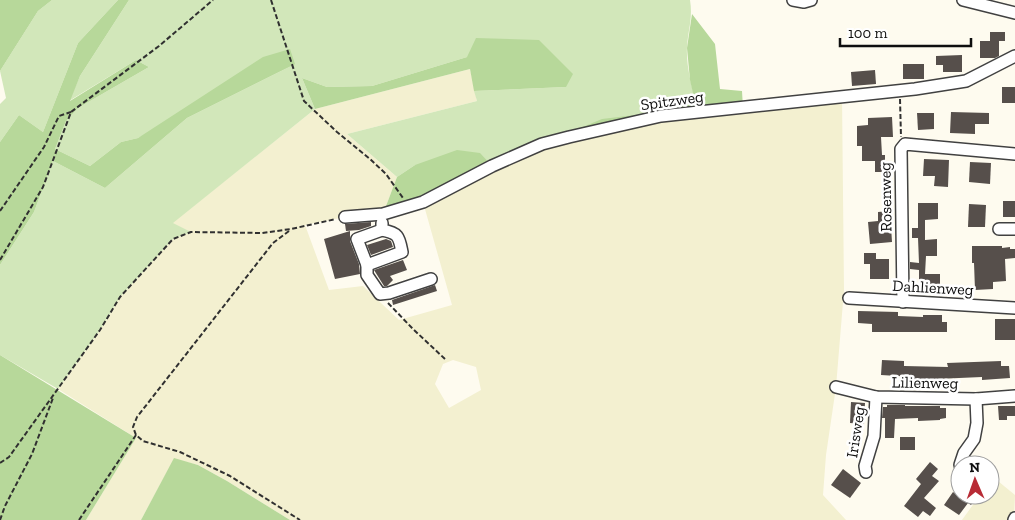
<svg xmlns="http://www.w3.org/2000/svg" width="1015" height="520" viewBox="0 0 1015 520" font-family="'Zilla Slab',serif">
	<rect width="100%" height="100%" fill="#fefbef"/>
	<g fill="#f3f0d0" fill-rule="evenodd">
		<path d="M470 69 477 101 347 134 397 177 383 214 345 217 305 225 329 290 363 286 399 320 452 305 423 202 542 144 616 127 842 96 844 290 836 387 826 455 823 495 846 520H290L227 481 198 465 174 459 141 520H86L136 438 58 389 100 330 120 297 173 239 190 232 172 223 315 109ZM453 360 476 367 481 390 449 408 435 384 443 364Z"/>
		<polygon points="993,477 1015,495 1014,520 962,520 980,495 990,495 990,481"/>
	</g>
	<g fill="#d2e7ba">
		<polygon points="52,0 118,0 78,43 43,132 19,115 0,142 0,104 6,98 0,71 38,11"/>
		<path d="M129 0H690C693 18 688 30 687 47 686 65 691 84 696 102L492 166 415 165 397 177 347 134 477 101 474 91 566 87 467 57 372 86 327 87 302 78 315 109 173 223 191 232 173 239 120 297 100 330 58 389 0 355V265L34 212 53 161 105 188 187 118 295 64 138 138 121 142 90 166 55 149 66 121 78 108 149 67 136 60 69 101 80 76Z"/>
	</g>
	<g fill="#b7d89a">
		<polygon points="0,0 52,0 38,11 0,71"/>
		<polygon points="118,0 129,0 80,76 70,101 136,60 149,67 78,108 66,121 55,149 90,166 121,142 138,138 263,57 290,49 295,64 187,118 105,188 53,161 34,212 0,265 0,142 19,115 43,132 78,43"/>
		<polygon points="692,14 715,44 720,89 742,91 743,108 661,116 542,144 602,119 660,112 695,102 690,80 687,48"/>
		<polygon points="476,38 539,40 573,74 566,87 474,91 470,69 315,109 302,78 327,87 372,86 467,57"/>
		<polygon points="457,150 480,153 492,166 383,214 397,177 415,165"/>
		<polygon points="0,355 136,438 86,520 0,520"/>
		<polygon points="174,458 198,465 227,481 290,520 141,520"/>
	</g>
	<g fill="#564f4b">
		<polygon points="990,32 1005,32 1005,41 999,41 999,56 995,58 980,58 980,41 990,41"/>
		<polygon points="962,55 962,72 943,72 943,65 936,65 936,56"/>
		<rect x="903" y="64" width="21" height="15"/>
		<polygon points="875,70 876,84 852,86 851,72"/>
		<rect x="1002" y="87" width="13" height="16"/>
		<polygon points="951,112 989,113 989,124 975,124 975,134 950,133"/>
		<polygon points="917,113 934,113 934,129 918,130"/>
		<polygon points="892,117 893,137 881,137 882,155 885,155 885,172 875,172 875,161 862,161 862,146 857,146 857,126 868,125 868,118"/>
		<polygon points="924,159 949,160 948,187 934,186 935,176 923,176"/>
		<polygon points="970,162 991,163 990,184 969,182"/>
		<rect x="1003" y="201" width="12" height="16"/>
		<polygon points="918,203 938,203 938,219 925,220 925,240 937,239 937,256 926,256 925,274 940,274 940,291 922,291 922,281 919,281 919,270 910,269 910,262 919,263 918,238 912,238 912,228 918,228"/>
		<polygon points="969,204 986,205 985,227 968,227"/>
		<polygon points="890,211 892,242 870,244 868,222 878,221 878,212"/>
		<polygon points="371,222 371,226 359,230 346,231 345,224"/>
		<polygon points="350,231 350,241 359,264 360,274 335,279 324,239"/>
		<polygon points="386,239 391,241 393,247 371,255 367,245"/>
		<polygon points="972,246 1002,246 1002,248 1010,247 1010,249 1015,249 1015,258 1005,259 1006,281 993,282 993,289 975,290 974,263 972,263"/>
		<polygon points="864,253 876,253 876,259 889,259 889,279 870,279 870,264 864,264"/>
		<polygon points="403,260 407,270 390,276 393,280 387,286 384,286 374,270"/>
		<polygon points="435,285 437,291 393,305 392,300"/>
		<polygon points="858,311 898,312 898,316 923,317 923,315 942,315 942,322 947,322 947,332 872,332 872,324 858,323"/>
		<rect x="995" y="319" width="20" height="21"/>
		<polygon points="882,360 904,361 904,366 948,367 947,363 1001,361 1001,366 1009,366 1010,378 982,380 982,377 936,379 936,381 913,380 914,377 881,375"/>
		<polygon points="851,402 865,403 864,424 850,423"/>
		<polygon points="887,405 905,405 905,406 940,406 940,408 946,408 946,418 940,419 940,420 918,421 918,418 895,419 894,438 885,438 885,418 882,418 883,407 887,407"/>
		<polygon points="998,406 1015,406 1015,416 1007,416 1007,420 999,420"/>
		<rect x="900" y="437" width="15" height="13"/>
		<polygon points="930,462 938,469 932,476 939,481 924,498 936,508 930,516 923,511 918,517 904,506 921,484 916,479"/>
		<polygon points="843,469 861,483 850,498 831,485"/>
		<polygon points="953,492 962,499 958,495 978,495 971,505 968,503 959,515 944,505"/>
	</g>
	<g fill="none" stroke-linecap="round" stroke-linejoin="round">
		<defs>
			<g id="minor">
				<polyline points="793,0 804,2 811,0"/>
				<polyline points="963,0 1015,13"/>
				<polyline points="345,217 383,214 423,202 492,166 542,144 569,137 661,116 915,89 966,81 1015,56"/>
				<polyline points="999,229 1015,229"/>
				<polyline points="382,230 357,239 367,265 367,275 380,294 389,293 431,279"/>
				<path d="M367 265 402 252C399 237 399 233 382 230V223"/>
				<polyline points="849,298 1015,308"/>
				<polyline points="903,302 901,149 905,144 1015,154"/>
				<polyline points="836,387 876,397 976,399 1015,396"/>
				<polyline points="960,465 964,453 974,439 977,423 976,399"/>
				<polyline points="866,472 865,466 874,436 876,397"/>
				<polyline points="1014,520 1015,518"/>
			</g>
		</defs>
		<use href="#minor" stroke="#414141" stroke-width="14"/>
		<g stroke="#303030" stroke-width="2" stroke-dasharray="5 2.5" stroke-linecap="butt">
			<polyline points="271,0 304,101 337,132 370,159 386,174 403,198"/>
			<polyline points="900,99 901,137"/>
			<polyline points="0,211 44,147 59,116 71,112"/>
			<polyline points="289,231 273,243 137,417 133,427 136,435 143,441 180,452 230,476 300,520"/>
			<polyline points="0,260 43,187 71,112 159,46 213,0"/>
			<polyline points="388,303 413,329 445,359"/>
			<polyline points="0,463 9,457 100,330 120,297 173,239 191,232 262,233 291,229 336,219"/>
			<polyline points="0,520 5,506 32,454 53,398"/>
			<polyline points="79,520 136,435"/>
		</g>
		<use href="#minor" stroke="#fff" stroke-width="11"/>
	</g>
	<g text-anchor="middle" stroke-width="5" stroke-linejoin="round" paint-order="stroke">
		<g font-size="16" fill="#0e0e0e" stroke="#fff">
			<text transform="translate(672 100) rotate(-8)" y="6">Spitzweg</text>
			<text transform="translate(885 197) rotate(-91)" y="6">Rosenweg</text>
			<text transform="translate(933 287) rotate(3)" y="6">Dahlienweg</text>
			<text transform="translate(925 382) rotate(1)" y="6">Lilienweg</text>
			<text transform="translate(855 432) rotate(-81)" y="6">Irisweg</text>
		</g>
	</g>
	<g transform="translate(975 480) rotate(358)"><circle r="24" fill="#ffffff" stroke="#9f9f9f"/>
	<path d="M0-4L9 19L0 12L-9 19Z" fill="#b82b35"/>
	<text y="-8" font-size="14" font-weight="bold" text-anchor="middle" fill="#0e0e0e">N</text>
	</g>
	<path d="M840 38v8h131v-8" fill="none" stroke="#0e0e0e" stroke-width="2.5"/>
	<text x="848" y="38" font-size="15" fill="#0e0e0e" stroke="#ffffff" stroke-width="4" paint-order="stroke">100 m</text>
</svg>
